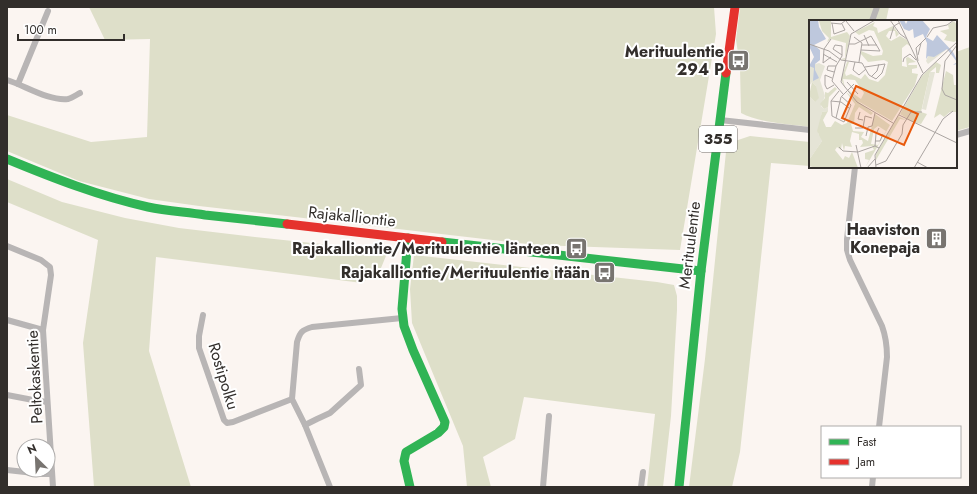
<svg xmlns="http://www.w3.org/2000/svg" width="977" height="494" viewBox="0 0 977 494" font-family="Jost,sans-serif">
	<rect width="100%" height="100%" fill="#fbf5f1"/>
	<g fill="#dedfc9">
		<polygon points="89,7 714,7 716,34 680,250 537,245 199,206 149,199 79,181 7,151 7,115 91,142 147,137 150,39 105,40"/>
		<path d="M740 7H889L886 21H810V127C789 124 760 123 741 113L740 68 742 54 738 53 736 40Z"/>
		<polygon points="970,47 970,127 956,131 956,52"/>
		<polygon points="750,136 810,142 810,166 771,163 758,286 740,452 732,487 689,487 705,359 727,142 732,142"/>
		<polygon points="7,179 62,202 125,218 179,228 255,237 388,251 381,268 362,283 156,257 149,351 191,487 94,487 83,343 98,240 7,202"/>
		<polygon points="414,255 657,282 674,285 677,296 677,310 671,416 663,487 647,487 655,414 524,397 515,439 483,457 491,487 467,487 463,446 412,323 410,289"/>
	</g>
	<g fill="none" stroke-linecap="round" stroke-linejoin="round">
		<g stroke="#b8b5b5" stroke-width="6">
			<polyline points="872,21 877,7"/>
			<path d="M7 80C26 86 48 101 68 99 72 98 76 95 80 93"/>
			<polyline points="18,84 48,11"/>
			<polyline points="720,120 810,130"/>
			<polyline points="956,135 970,131"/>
			<path d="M855 167 847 239V250L850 260 882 326C886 337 887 346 887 357L879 427"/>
			<polyline points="7,246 41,260 50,267 51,275 43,330 53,487"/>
			<polyline points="203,315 199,336 199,348 224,420 227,423 233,422 292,399"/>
			<polyline points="7,320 43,330"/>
			<polyline points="7,395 33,400 47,402"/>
			<polyline points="305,425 317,419 330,413 361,385 359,369"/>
			<polyline points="7,470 43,474 52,474"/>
			<path d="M330 487 305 425 292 399 297 342C300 332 302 330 312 327L402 318"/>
			<polyline points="543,487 549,416"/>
			<polyline points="641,487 643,472"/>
			<polyline points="872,487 873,477"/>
		</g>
		<g stroke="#30b455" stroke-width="9">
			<path d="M7 159C53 178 99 196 148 207 167 211 186 212 205 215 233 218 260 221 287 224"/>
			<polyline points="408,238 402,309 404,326 413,350 445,422 444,427 438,433 406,452 404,461 410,487"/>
			<polyline points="442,242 701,271"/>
			<polyline points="679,487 701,271 726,73"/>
		</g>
		<g stroke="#e5322d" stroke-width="9">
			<polyline points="726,73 735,7"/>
			<polyline points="287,224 442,242"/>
		</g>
	</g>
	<defs>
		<symbol id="bus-square" viewBox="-11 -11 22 22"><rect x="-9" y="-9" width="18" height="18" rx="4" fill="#787470" stroke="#fff"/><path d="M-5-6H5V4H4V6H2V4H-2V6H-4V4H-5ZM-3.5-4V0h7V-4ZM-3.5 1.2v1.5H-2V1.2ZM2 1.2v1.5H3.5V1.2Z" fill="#fff"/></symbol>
		<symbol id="building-square" viewBox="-11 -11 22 22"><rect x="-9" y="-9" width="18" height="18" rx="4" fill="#787470" stroke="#fff"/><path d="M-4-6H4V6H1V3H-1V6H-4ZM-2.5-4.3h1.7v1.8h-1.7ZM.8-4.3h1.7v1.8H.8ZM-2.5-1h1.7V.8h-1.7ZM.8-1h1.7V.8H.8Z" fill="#fff"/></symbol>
	</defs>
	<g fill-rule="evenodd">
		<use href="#bus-square" x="726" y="48" width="25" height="25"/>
		<use href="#building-square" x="924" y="226" width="25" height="25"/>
		<use href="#bus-square" x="564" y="236" width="25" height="25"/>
		<use href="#bus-square" x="592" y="260" width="25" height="25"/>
	</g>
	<g text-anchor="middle" stroke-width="4" stroke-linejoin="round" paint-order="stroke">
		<rect fill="#fff" stroke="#706d6b" stroke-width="1" x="699" y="126" width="38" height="26" rx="3"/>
		<g font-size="15" font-weight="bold" fill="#322e2b">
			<text x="718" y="144">355</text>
		</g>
		<g font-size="16" font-weight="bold" fill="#322e2b" stroke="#fff" text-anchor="end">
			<text x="724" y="57">Merituulentie<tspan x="724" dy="18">294 P</tspan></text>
			<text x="920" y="235">Haaviston<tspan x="920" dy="18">Konepaja</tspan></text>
			<text x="560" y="254">Rajakalliontie/Merituulentie länteen</text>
			<text x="590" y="278">Rajakalliontie/Merituulentie itään</text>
		</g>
		<g font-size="16" fill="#322e2b" stroke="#fff">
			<text transform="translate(352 216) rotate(6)" y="6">Rajakalliontie</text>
			<text transform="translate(689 245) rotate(-83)" y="6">Merituulentie</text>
			<text transform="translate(224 376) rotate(73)" y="6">Rostipolku</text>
			<text transform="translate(34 377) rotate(-93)" y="6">Peltokaskentie</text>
		</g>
	</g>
	<g transform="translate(809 20)">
		<rect width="148" height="148" fill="#fbf5f1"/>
		<path d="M136 29H138L119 44 117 41 119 36H124ZM10 43 16 46 11 60 16 76 12 86 15 89 19 87V91L13 92 9 114 12 115 13 121 0 140V76L6 82 7 66 3 62 0 66V46ZM121 52H126L117 90 113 89Z" fill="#e5e4d6"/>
		<path d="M10 1H29H22V17L38 12 41 16 36 40 32 39 36 38 37 23 22 19 18 22 20 18 13 11ZM145 1 148 5V20L145 22 135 20 138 15 131 11 140 9 139 5ZM66 2 64 6 68 8 69 13 84 6 90 14 87 17 86 11H80L77 16 82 21 91 16 98 20 102 27 98 24 93 28V46L98 47 97 38 99 37 107 42 100 43 99 45H108V48L103 49V53L109 54 106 65 83 101 47 80 39 70 52 79 55 73 46 60 34 59 36 68 32 59 38 42H40L36 53 37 56 42 54 52 59 56 54 60 59 69 62 76 55 79 42 75 40 59 42 52 34V31L64 36 73 35 74 31 65 11 60 10 50 15 46 12ZM127 42 132 45 130 53H127V47L121 52 112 92 118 94 112 104 104 102 91 94 113 56ZM137 51 144 55 145 65H147L148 92H141L135 97 131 94 125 98ZM3 62 7 66 10 78 6 82 0 76ZM26 67 28 69 20 77 19 87 15 89 11 84 16 78V72L19 73ZM37 72 64 93 62 95 50 87 46 93 45 104H42L44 111 55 112 52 117 59 121 66 94 81 105 56 148 60 140 56 139V133L65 130 63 126 51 127 54 123 53 120H50V114L43 112 41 121 43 127 36 126 35 131 33 123 32 130 28 127 26 130 34 140 36 136 40 138 43 132 49 148H7L0 146V140L13 121 8 111 13 92 19 91 14 100 17 107H22L26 101 33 105 38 103 46 84ZM69 106 77 111 69 125 62 124 65 109ZM89 96 97 100 91 99 67 140V134Z" fill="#dedfc9" fill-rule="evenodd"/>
		<path d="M0 0H9L10 7 17 19 5 25 11 30V40L6 44V50L10 58 4 61 5 48 0 46 5 37 0 26ZM90 0H95L97 4 99 0H113L121 9 117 17 124 21 128 15 144 32 148 40V44L144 45 148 42 138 29 125 37 119 36 117 39 118 23 114 14 105 18 104 9 100 11 95 9Z" fill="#bec8dd"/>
		<path fill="none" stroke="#aba5a2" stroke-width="1" d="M66 0 42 14 32 62 48 82 84 103M81 0 91 14 98 19M89 0 114 53M37 1 45 11M22 3 32 4 37 0M23 3 25 14 36 10 33 4M55 15 60 26M45 17 53 23 50 42M118 17 124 8 138 5 145 0M81 19 85 6 90 3M0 24 20 31 32 40 53 43 60 55 67 59 73 53 76 44 56 47M40 24H46L62 16 71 31 52 30M53 25H68M148 25 136 41 133 69 136 75 148 80M107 28 109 41M107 28 117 18M15 29 14 43 22 37M15 29 22 19M14 34 28 42M33 35 24 29 26 25 33 26V36L27 46 23 61 34 74M109 35 112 23M46 42 44 50 50 55 57 49M94 42 95 38 101 34 107 40M25 52 18 50 19 46H27M62 57 68 51 70 44M23 58 16 55V65L18 69 25 65M38 62 49 74M22 81 32 82 40 88M51 92 49 99 54 100M90 95 148 123M23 96 35 102 42 85 32 76M23 96 22 81 30 71M27 98 32 77 45 64M46 108H54L56 96 63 98M57 116 59 107 63 106 66 93M66 121H71L74 114M47 125 52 148M66 126 67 114 70 108M30 127 34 131 49 132 66 126 70 128M108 142 119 148M67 145 77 141 93 114 94 105 102 92H113M58 148 66 139M67 148 66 135 113 55 148 22M105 148 134 99 144 91"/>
		<path fill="#e8590c" fill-opacity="0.15" stroke="#e8590c" stroke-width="2" d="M47 66 109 94 95 125 33 98Z"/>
		<rect width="148" height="148" fill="none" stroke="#322e2b" stroke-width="2"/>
	</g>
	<rect width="977" height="494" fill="none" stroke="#322e2b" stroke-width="16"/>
	<rect x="821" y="426" width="140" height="52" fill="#ffffff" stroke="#adabaa"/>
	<rect x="829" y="439" width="20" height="6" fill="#30b455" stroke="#adabaa"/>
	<text x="857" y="446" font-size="12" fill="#322e2b">Fast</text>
	<rect x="829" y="459" width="20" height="6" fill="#e5322d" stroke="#adabaa"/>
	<text x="857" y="466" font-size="12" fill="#322e2b">Jam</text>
	<g transform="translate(36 458) rotate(336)"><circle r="19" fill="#ffffff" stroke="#adabaa"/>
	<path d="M0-3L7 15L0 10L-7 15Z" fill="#787470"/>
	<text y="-6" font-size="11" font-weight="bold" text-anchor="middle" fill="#322e2b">N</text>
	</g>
	<path d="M18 34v6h106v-6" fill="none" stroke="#322e2b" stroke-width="2"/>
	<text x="24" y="34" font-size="12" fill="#322e2b" stroke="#ffffff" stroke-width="3" paint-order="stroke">100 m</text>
</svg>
